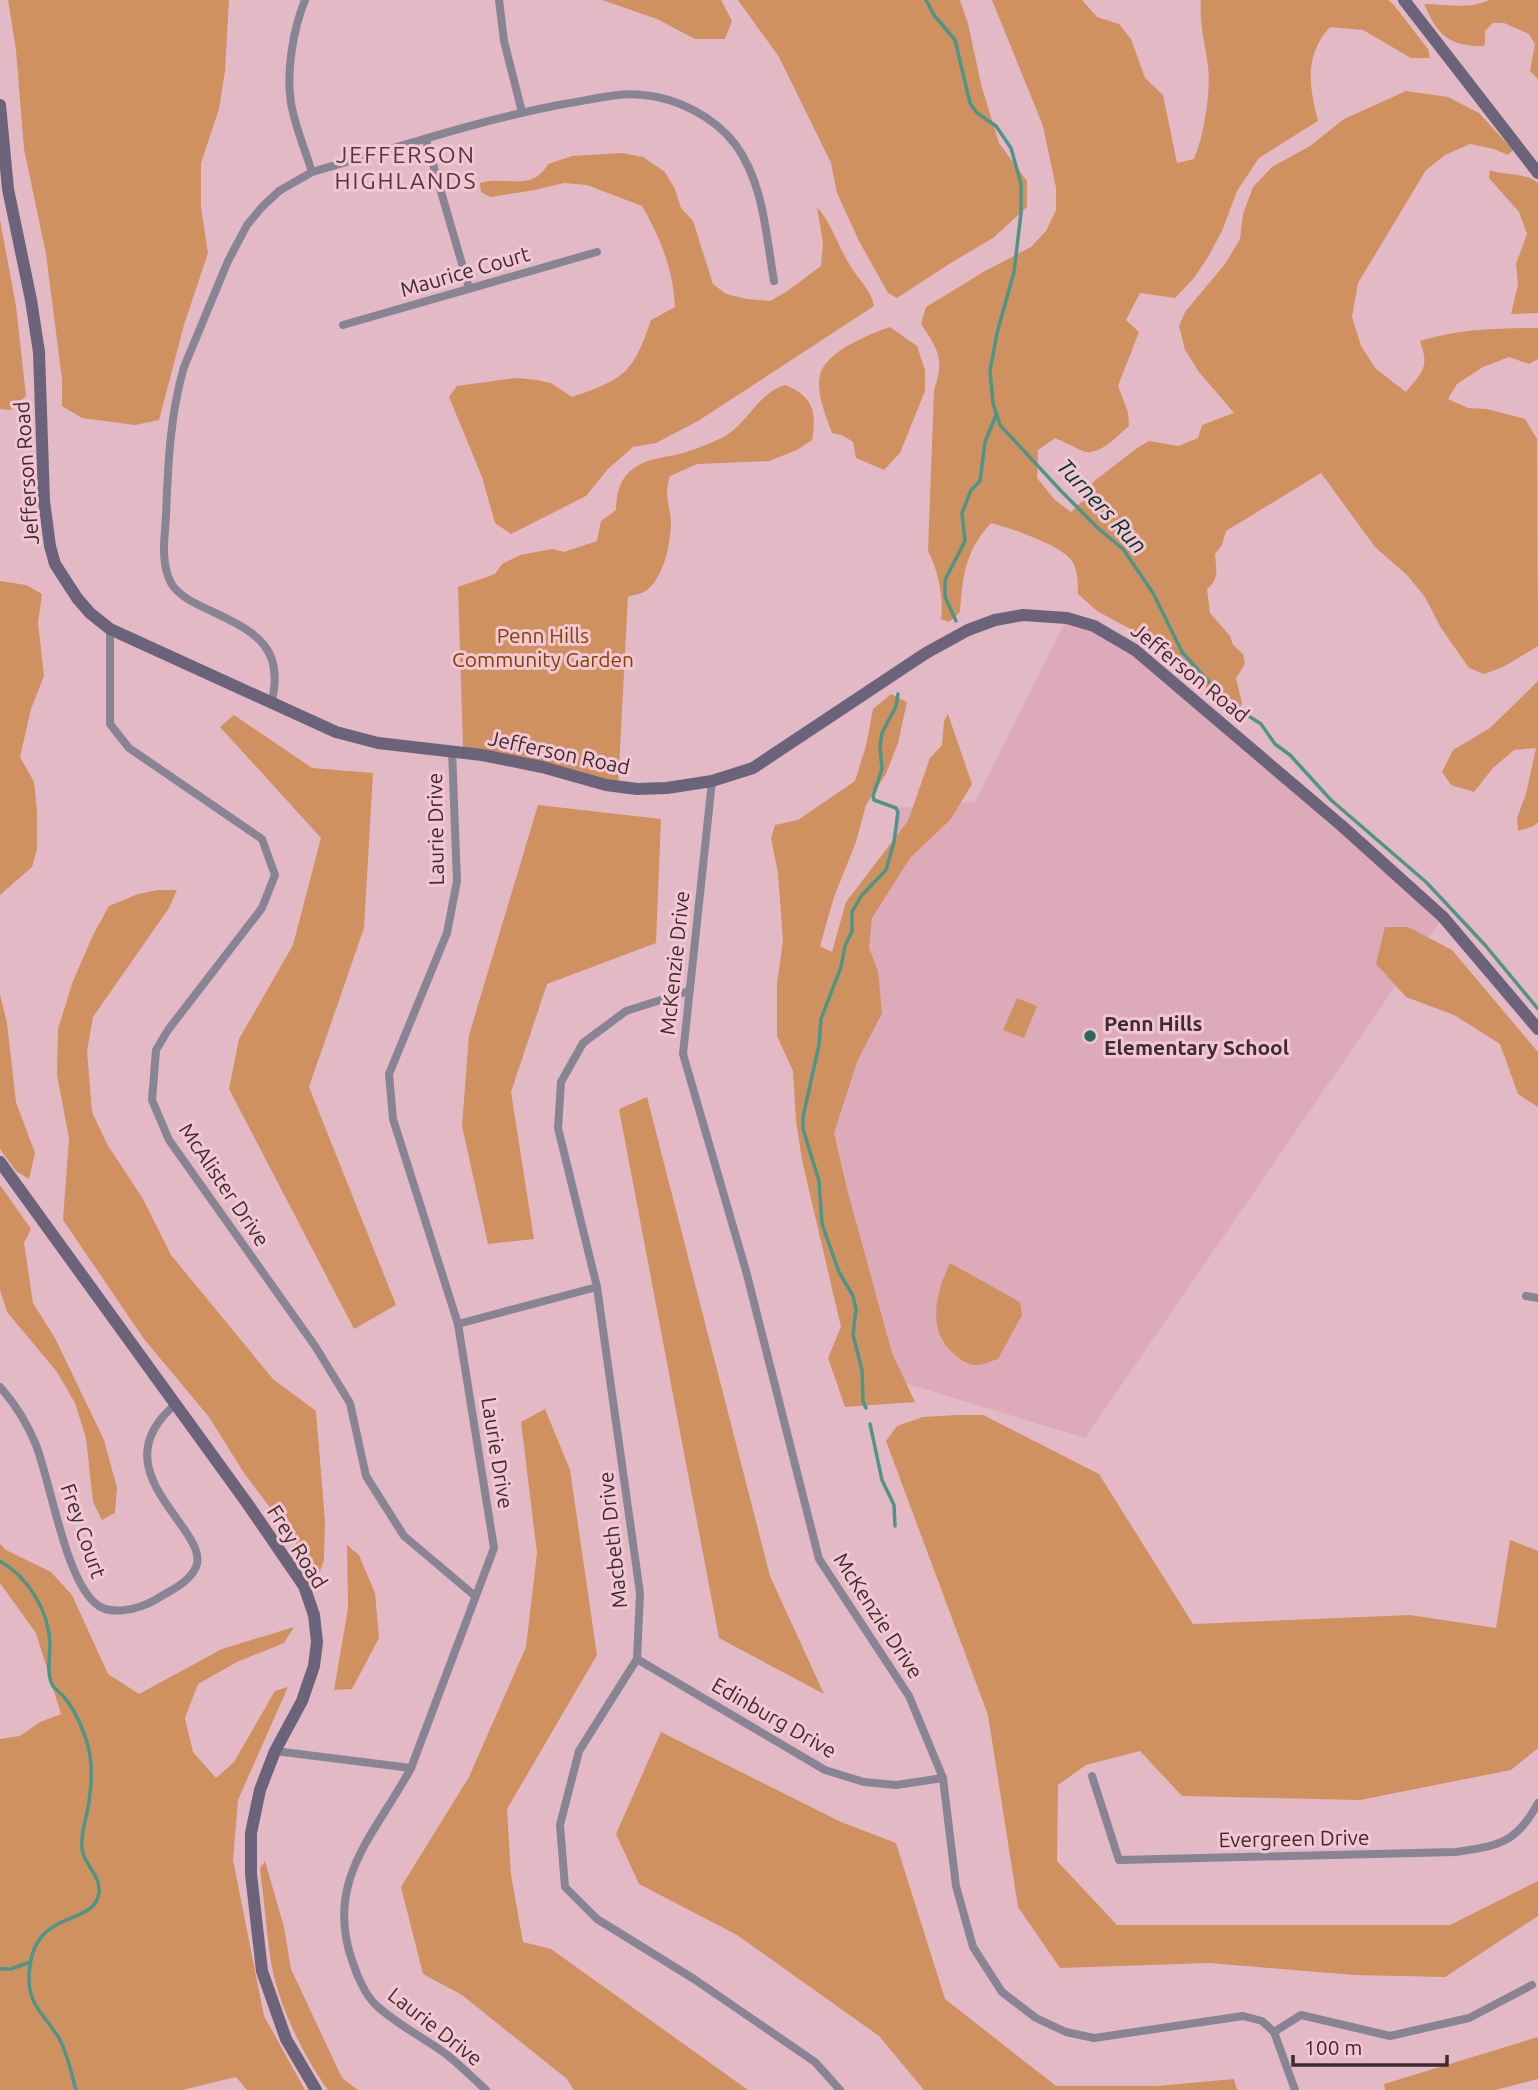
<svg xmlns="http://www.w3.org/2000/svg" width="1538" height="2090" viewBox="0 0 1538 2090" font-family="Ubuntu,sans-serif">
	<rect width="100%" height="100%" fill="#e4b9c6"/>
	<polygon fill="#ddaaba" points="1067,618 1121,640 1443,917 1085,1438 862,1370 815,1061 894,842 896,808 975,802"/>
	<g fill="#cf9160">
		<polygon points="8,0 229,0 225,71 219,109 201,163 201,207 208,253 184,325 159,420 135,425 82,418 62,406 62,379 46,254 24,149 16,50"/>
		<polygon points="602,0 721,0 732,21 725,39 695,39 657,19"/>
		<polygon points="738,0 960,0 968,24 982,88 999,143 1027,181 1027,207 993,238 949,264 897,298 888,293 859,241 837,193 831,163 779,57"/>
		<path d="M992 0H1082L1097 17 1119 24 1131 39 1145 78 1163 95 1177 163 1194 159C1204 136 1211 92 1208 66 1205 43 1199 24 1201 0H1388L1393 4 1428 49 1430 58H1411L1363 30 1330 27C1304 56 1309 85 1318 121L1259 158 1237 191 1222 231 1208 257 1194 278 1175 298 1140 293 1126 320 1139 332 1118 386 1128 412 1129 426C1118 435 1102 454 1086 452 1081 451 1063 441 1055 438L1038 450 1037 478 1055 500 1071 512 1089 495 1093 482 1137 448 1149 441 1178 446 1198 438 1202 425 1234 413 1199 372 1185 350 1179 326 1185 312 1225 264 1240 239 1243 214 1253 187 1272 167 1310 146 1344 119 1406 91 1448 97 1479 113 1513 150 1508 155 1494 149 1470 144 1445 155 1426 170 1358 283 1352 317 1361 346 1376 369 1406 392C1422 372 1430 368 1420 341 1458 329 1499 328 1538 328V359L1529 364 1509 357 1483 367 1457 384 1448 399 1468 408 1487 409 1525 419 1537 439 1538 646 1503 667 1484 674 1469 668 1441 628 1425 597 1407 575 1375 547 1321 473 1226 531 1222 545 1215 554C1216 570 1220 578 1207 589L1210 613 1230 636 1233 645 1243 654 1245 664 1236 678 1242 703 1236 716 1185 667 1160 645 1097 611 1078 594C1078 583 1078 570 1072 561 1061 545 1010 528 991 523 965 551 963 575 960 612L949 622 941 619C944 598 938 570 928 551L934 390C945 360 938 349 921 324L926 307 985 271 1031 247 1046 231 1056 210V188L1043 126Z"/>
		<path d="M1489 0H1538V79L1530 71 1535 44 1529 34 1504 23H1493L1485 31V45C1477 48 1470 45 1462 44 1440 39 1433 23 1424 4 1446 4 1469 10 1489 0Z"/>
		<path d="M622 153 643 157 665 172 675 189 681 208 693 221 713 284 726 294 747 299 770 301 786 292 821 266 823 243 817 207C833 225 838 247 851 267 859 280 871 290 874 306L698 421 656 443 633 447 608 469 586 496 511 534 495 523 482 477 449 397 457 386 516 378 537 380 551 383 572 397C625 379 633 373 651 320L675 307C673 269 661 239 642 206L587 185 564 183 535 190 490 197 481 192 480 183C505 175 532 193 548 164L572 156Z"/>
		<path d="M1490 170C1505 176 1526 172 1538 183V313L1511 314 1518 285 1516 264 1527 234 1519 212 1489 178Z"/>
		<polygon points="0,220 16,306 26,396 10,410 0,409"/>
		<path d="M890 327 917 346 925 370V391L900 453 884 470 856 458 853 442 842 435 832 433C826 416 816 393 820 375 826 351 870 334 890 327Z"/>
		<path d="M785 385C813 396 817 412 812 440L797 450 769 461 697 464 670 476C663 498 671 505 671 525 670 546 663 581 644 592 640 594 633 595 628 597L618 787 463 747 458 587 495 574 502 564 520 555 553 549 564 552 597 541 601 521 616 510C617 493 619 479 634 468 647 459 660 458 675 455 686 453 715 442 725 436 748 423 758 393 785 385Z"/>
		<polygon points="0,581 26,585 42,594 38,623 44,676 31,709 20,757 34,782 37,811 37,849 32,867 0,895"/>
		<polygon points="1538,681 1538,822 1534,826 1518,831 1517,818 1526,794 1536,748 1514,750 1493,768 1474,792 1451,785 1442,772 1453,750 1490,728"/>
		<polygon points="891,694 907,702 898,743 886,774 866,805 856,842 834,897 820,946 832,952 846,902 908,821 930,758 942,745 944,721 948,714 972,784 951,819 910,858 872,918 869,948 878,971 882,1013 857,1062 834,1133 847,1189 892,1353 915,1402 845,1407 828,1358 841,1327 802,1160 796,1121 793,1071 777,1036 777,983 783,941 778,873 771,838 775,825 798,820 855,781 866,746 873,709"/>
		<polygon points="234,715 312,768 373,773 364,928 309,1087 396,1305 354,1329 229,1089 239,1039 293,945 321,838 220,727"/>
		<polygon points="538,805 661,819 656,943 547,984 511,1092 534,1239 488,1244 462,1126 469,1035"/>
		<polygon points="158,890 177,890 169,908 93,1017 87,1051 92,1112 107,1144 143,1199 171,1255 273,1379 316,1411 325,1522 324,1560 318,1577 292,1537 244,1473 209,1417 144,1339 63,1220 69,1138 57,1075 58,1029 73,981 93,935 109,906 138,894"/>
		<polygon points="1385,927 1408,927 1452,950 1538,1052 1538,1107 1518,1094 1500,1044 1454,1015 1406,997 1376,964"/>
		<polygon points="0,994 7,1023 16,1102 35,1153 29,1179 16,1171 0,1149"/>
		<polygon points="1017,998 1037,1006 1024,1038 1003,1030"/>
		<polygon points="647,1097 770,1576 824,1694 719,1638 619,1109"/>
		<polygon points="0,1185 31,1229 24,1243 33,1303 55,1338 104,1440 117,1488 115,1513 102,1520 93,1502 86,1438 75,1403 57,1372 7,1312 0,1290"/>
		<path d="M950 1263 1020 1302 1022 1315 998 1359C991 1361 983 1365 976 1365 967 1365 958 1358 952 1352 926 1329 937 1290 950 1263Z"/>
		<polygon points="545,1409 570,1470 597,1655 507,1809 511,1875 523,1942 551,1949 748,2090 574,2090 567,2079 462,1995 423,1974 401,1887 469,1777 526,1647 537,1553 521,1422"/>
		<polygon points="957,1415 983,1415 1099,1474 1193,1624 1410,1615 1496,1628 1510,1540 1538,1551 1538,1748 1511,1770 1360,1800 1182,1796 1140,1751 1086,1765 1058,1785 1057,1861 1117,1925 1450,1925 1538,1881 1538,1916 1445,1977 1354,1975 1210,1963 1060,1968 1018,1907 988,1715 886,1441 897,1426 923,1417"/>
		<polygon points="0,1544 6,1550 51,1572 72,1595 108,1674 139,1694 222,1649 294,1627 284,1643 237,1662 198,1684 185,1718 193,1752 216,1778 234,1762 275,1691 288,1687 238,1800 233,1860 264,2016 305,2090 247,2090 236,2077 182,2090 0,2090 0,1739 20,1736 40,1722 61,1714 36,1633 0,1583"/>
		<polygon points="347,1545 359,1555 375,1593 379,1638 352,1689 334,1690 348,1608"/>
		<polygon points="661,1732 841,1822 896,1843 945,1999 1056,2086 1157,2086 1234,2079 1237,2090 924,2090 879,2036 737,1935 639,1884 616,1834"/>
		<path d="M265 1861 284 1927 291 1969 342 2078 358 2090H328C302 2054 276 2000 270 1956 266 1927 264 1898 260 1869Z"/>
		<polygon points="1538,2037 1538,2079 1495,2090 1385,2090 1384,2084"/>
	</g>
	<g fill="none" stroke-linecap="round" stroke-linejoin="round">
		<g stroke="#4e9588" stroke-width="3.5">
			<polyline points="926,0 934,15 955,40 970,103 977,113 996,126 1011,148 1021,184 1021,213 1014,272 997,333 990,371 993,403 1000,425 1062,492 1099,529 1123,549 1153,593 1182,652 1227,702 1261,724 1275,744 1290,755 1331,800 1426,882 1485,945 1538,1009"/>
			<polyline points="956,621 945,597 945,580 965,541 962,513 971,490 980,481 985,442 996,415"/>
			<polyline points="866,1408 863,1401 862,1370 853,1335 856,1309 853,1296 839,1272 822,1224 819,1181 803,1129 803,1117 819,1045 821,1019 841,967 845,946 852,931 852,912 861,896 886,870 894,842 898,812 896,808 874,800 873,796 882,769 880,747 882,733 896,706 898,694"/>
			<polyline points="870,1424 882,1480 894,1505 895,1526"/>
			<path d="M0 1561C28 1577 49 1611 50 1644 50 1657 46 1674 53 1686 56 1690 61 1693 64 1697 76 1711 87 1737 90 1755 92 1769 91 1788 89 1802 87 1817 80 1834 82 1849 84 1865 101 1875 99 1893 94 1929 29 1905 29 1980 29 2007 48 2018 60 2040 68 2055 71 2073 76 2090"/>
			<polyline points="0,1969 11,1969 30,1962"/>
		</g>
		<g stroke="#888493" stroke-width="8">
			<path d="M305 0C293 30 286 71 291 103 295 127 305 149 312 172"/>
			<polyline points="499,0 504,41 522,112"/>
			<polyline points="426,140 469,288"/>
			<polyline points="343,325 597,252"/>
			<polyline points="110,629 110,724 129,748 262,839 275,875 262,908 168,1030 156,1050 152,1100 169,1140 315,1346 350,1403 366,1476 404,1536 475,1596"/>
			<path d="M271 704C287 644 251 630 205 608 192 602 178 595 171 583 160 562 165 537 166 515 168 464 170 415 184 367L228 261 247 225 262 207 279 191 312 172C396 148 479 120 564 104 590 100 617 92 643 95 678 98 714 117 735 144 764 183 766 236 774 281"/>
			<path d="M452 750 457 881 447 933 389 1074 393 1119 458 1324 494 1548 411 1768C375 1835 323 1881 353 1963 357 1976 366 1996 376 2005 396 2024 424 2038 446 2054 460 2065 473 2078 486 2090"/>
			<polyline points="712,781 683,1054 746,1271 819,1559 909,1696 943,1778 956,1886 973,1947 1002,1992 1036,2018 1066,2032 1094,2038 1243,2016 1262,2021 1274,2032 1295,2090"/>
			<polyline points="689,991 626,1011 583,1043 561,1082 558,1128 597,1287 640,1593 637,1659 579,1751 560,1825 565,1887 597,1919 694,1979 815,2062 840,2090"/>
			<polyline points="1526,1296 1538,1298"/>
			<polyline points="458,1324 597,1287"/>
			<path d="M0 1387C16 1405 27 1423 36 1445 51 1484 65 1577 95 1603 110 1617 139 1609 155 1600 169 1591 189 1583 196 1567 212 1530 95 1471 176 1404"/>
			<polyline points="637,1659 825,1770 864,1782 896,1785 943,1778"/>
			<polyline points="275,1751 411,1768"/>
			<path d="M1092 1776 1119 1860 1456 1852C1498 1846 1517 1843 1538 1803"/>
			<polyline points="1274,2032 1301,2015 1390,2036 1469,2018 1532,1985"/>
		</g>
		<g stroke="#6a637a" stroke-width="12">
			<polyline points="1404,0 1538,173"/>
			<polyline points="0,105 8,189 31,300 39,352 44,501 50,546 55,564 77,598 90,613 110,629 336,732 378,743 482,755 542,767 606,785 637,789 667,788 712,781 753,768 926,653 968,630 995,620 1023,615 1067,618 1094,626 1135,650 1342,826 1443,917 1538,1029"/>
			<polyline points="0,1162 247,1503 304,1586 314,1615 317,1642 314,1666 302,1701 275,1751 260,1790 251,1833 251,1874 262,1971 286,2039 316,2090"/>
		</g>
	</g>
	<circle fill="#266b5e" stroke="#f2c6d3" stroke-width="2.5" cx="1090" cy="1036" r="7"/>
	<g text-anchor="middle" stroke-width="6" stroke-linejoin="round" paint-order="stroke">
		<g font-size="21" fill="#3c2b30" stroke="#f2c6d3">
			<text transform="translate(465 272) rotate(-16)" y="7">Maurice Court</text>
			<text transform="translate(27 473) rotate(-94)" y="7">Jefferson Road</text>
			<text transform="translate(1190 673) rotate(39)" y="7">Jefferson Road</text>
			<text transform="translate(559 753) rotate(12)" y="7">Jefferson Road</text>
			<text transform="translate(436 829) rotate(-91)" y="7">Laurie Drive</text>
			<text transform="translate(675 963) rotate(-84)" y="7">McKenzie Drive</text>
			<text transform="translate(224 1185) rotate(56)" y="7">McAlister Drive</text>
			<text transform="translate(497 1453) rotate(81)" y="7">Laurie Drive</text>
			<text transform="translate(83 1531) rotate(71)" y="7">Frey Court</text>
			<text transform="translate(613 1540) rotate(-96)" y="7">Macbeth Drive</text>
			<text transform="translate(297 1547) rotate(58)" y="7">Frey Road</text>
			<text transform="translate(878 1616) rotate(57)" y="7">McKenzie Drive</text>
			<text transform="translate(774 1718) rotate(30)" y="7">Edinburg Drive</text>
			<text transform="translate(1294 1839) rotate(-1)" y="7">Evergreen Drive</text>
			<text transform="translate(435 2027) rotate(38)" y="7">Laurie Drive</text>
		</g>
		<g font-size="21" fill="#814400" stroke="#f2c6d3">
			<text x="543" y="643">Penn Hills<tspan x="543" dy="24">Community Garden</tspan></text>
		</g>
		<g font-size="21" font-weight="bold" fill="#3c2b30" stroke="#f2c6d3" text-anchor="start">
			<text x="1104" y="1031">Penn Hills<tspan x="1104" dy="24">Elementary School</tspan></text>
		</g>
		<g font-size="23" letter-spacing="2" fill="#573440" stroke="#f2c6d3">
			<text x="406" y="163">JEFFERSON<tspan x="406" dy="26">HIGHLANDS</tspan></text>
		</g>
		<g font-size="23" font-style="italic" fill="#00352c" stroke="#f2c6d3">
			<text transform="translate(1102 506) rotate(47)" y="8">Turners Run</text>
		</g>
	</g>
	<path d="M1293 2055v10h154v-10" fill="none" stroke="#3c2b30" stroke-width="3.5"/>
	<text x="1304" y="2055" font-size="21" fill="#3c2b30" stroke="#f2c6d3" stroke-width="5" paint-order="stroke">100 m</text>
</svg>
